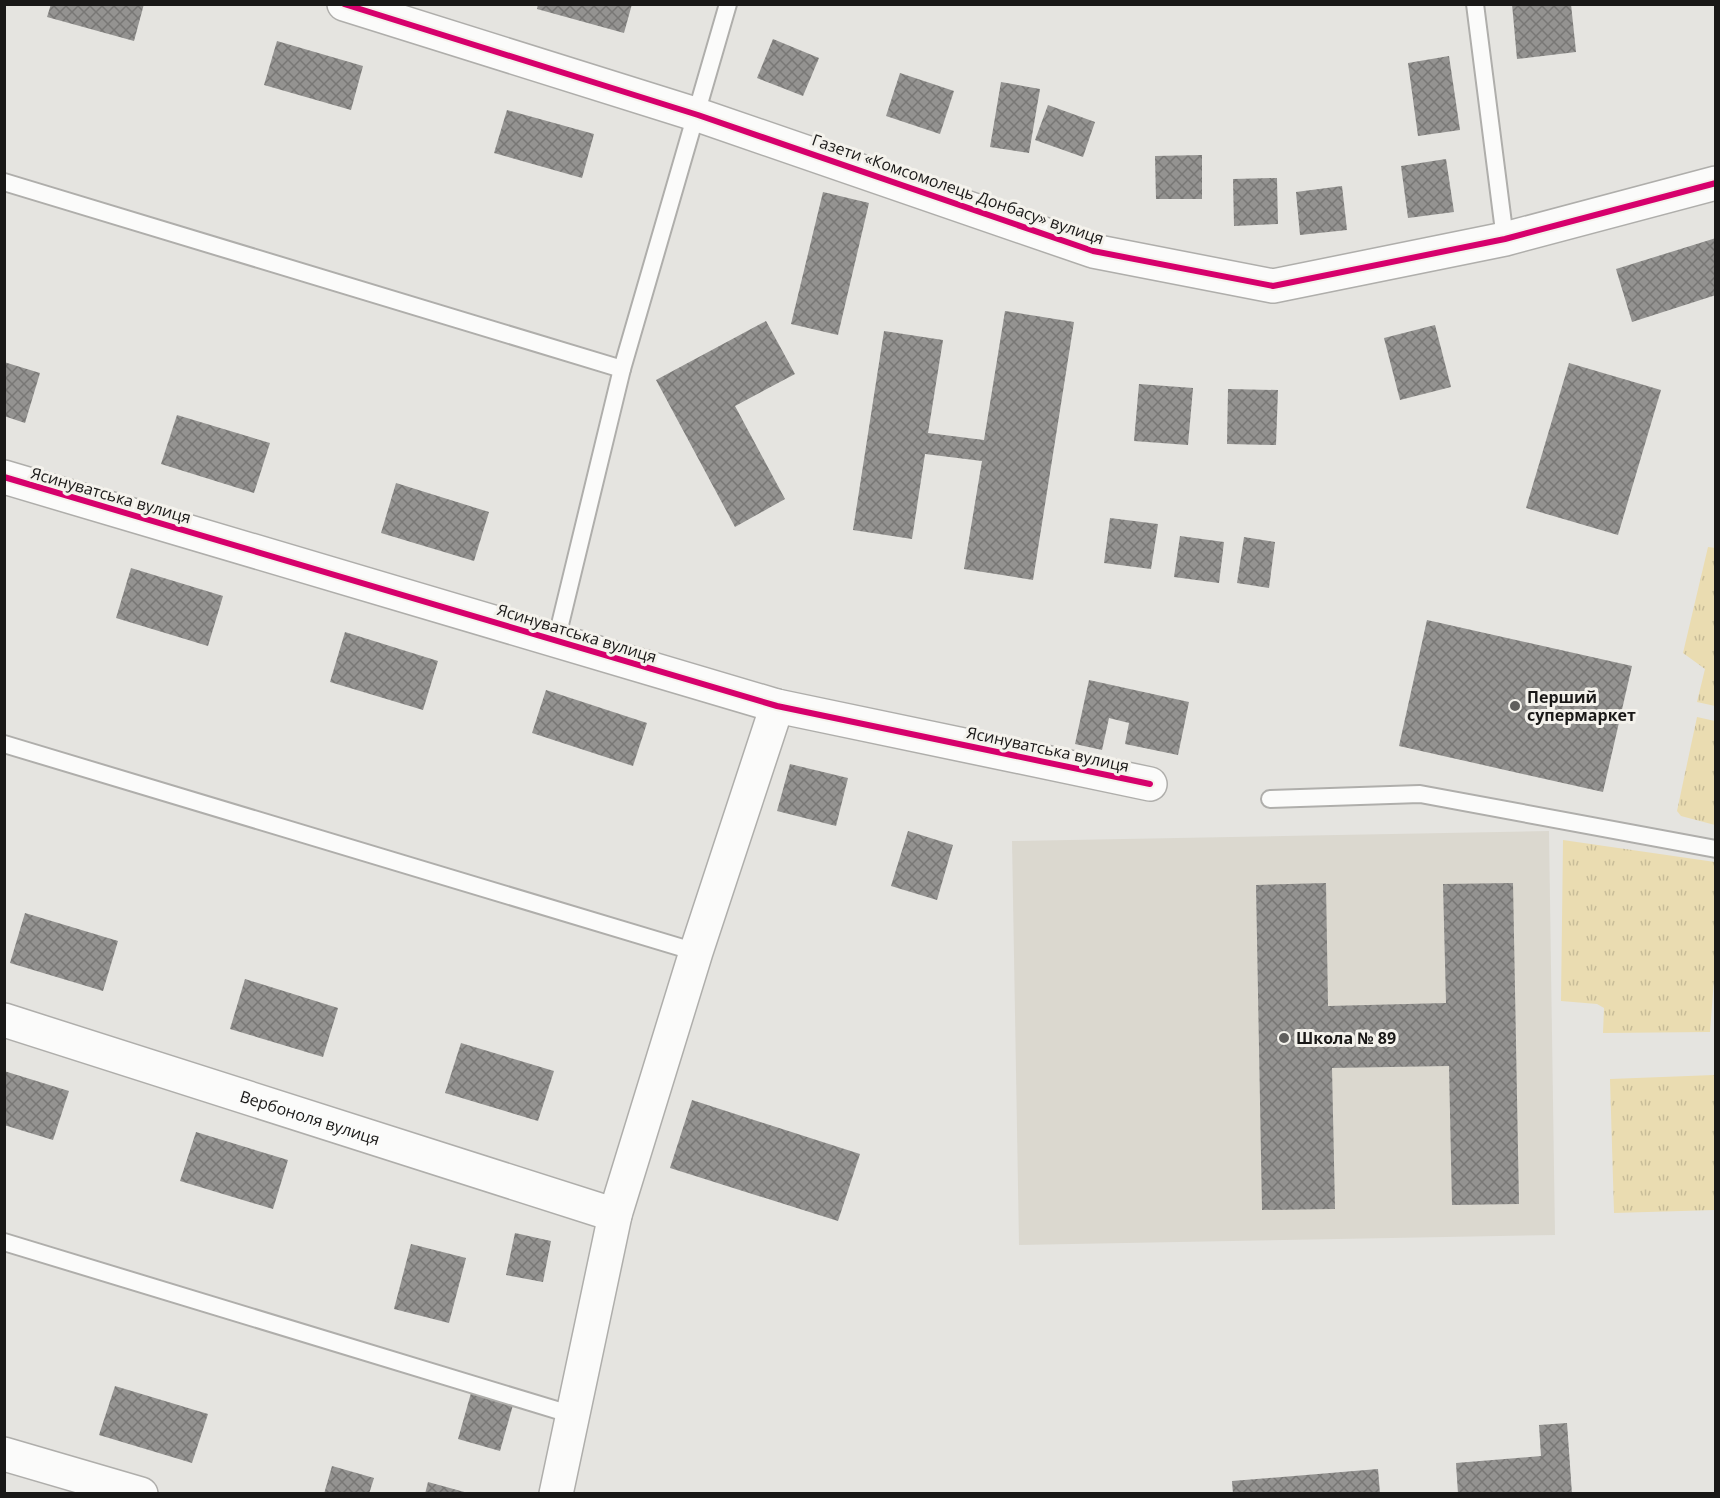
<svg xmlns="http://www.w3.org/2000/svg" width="1720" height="1498" viewBox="0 0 1720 1498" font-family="'Open Sans',sans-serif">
	<defs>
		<pattern id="grass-tufts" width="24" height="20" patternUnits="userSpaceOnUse" patternTransform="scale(1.5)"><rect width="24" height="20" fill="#eadcb1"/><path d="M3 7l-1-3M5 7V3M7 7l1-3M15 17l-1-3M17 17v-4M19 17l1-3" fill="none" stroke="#c8bc98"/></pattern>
		<pattern id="building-cross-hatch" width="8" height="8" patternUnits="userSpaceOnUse" patternTransform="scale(1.5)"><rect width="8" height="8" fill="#949391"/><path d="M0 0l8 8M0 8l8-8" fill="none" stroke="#787775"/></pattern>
	</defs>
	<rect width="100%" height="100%" fill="#e5e4e0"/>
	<polygon fill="#dbd8cf" points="1549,831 1555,1235 1019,1245 1012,841"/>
	<g fill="url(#grass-tufts)">
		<polygon points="1708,547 1716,548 1715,706 1697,702 1705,669 1683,653"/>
		<polygon points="1697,717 1715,721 1715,825 1681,816 1677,811"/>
		<polygon points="1563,840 1715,862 1716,953 1710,1032 1603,1033 1604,1008 1597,1004 1561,1001"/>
		<polygon points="1714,1075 1715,1210 1614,1213 1610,1079"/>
	</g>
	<g fill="url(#building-cross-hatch)">
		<polygon points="51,4 144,4 134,41 47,17"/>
		<polygon points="538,4 632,4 624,33 537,9"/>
		<polygon points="1512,4 1571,4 1576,52 1517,59"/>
		<polygon points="773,39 819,58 803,96 757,78"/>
		<polygon points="277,41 363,66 351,110 264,85"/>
		<polygon points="1449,56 1460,130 1418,136 1408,63"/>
		<polygon points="900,73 954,91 940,134 886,116"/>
		<polygon points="1001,82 1040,89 1029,153 990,147"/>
		<polygon points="1048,105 1095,122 1083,157 1035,140"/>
		<polygon points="507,110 594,134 582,178 494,153"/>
		<polygon points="1202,155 1202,199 1156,199 1155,156"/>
		<polygon points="1446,159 1454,212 1408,218 1401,166"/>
		<polygon points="1277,178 1278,224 1234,226 1233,179"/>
		<polygon points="1342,186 1347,230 1300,235 1296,192"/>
		<polygon points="823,192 869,203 838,335 791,324"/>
		<polygon points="1716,238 1716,295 1632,322 1616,269"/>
		<polygon points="1005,311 1074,322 1033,580 964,569 982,461 925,454 912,539 853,530 884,331 943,340 928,433 984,440"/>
		<polygon points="766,321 795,374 735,406 785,499 735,527 656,380"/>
		<polygon points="1435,325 1451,387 1400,400 1384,338"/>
		<polygon points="4,362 40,373 25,423 4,416"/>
		<polygon points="1569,363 1661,390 1618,535 1526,508"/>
		<polygon points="1139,384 1193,388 1188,445 1134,441"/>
		<polygon points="1228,389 1278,390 1276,445 1227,444"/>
		<polygon points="177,415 270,443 254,493 161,464"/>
		<polygon points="396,483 489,512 474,561 381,533"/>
		<polygon points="1110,518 1158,524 1151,569 1104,563"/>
		<polygon points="1180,536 1224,542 1219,583 1174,577"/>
		<polygon points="1244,537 1275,542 1269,588 1237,583"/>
		<polygon points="131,568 223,596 208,646 116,618"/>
		<polygon points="1427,620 1632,666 1603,792 1399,746"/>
		<polygon points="345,632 438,661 423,710 330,682"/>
		<polygon points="1089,680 1189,702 1178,755 1125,744 1129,723 1109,718 1102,750 1075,744"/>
		<polygon points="546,690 647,723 633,766 532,733"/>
		<polygon points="790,764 848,778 836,826 777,811"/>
		<polygon points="908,831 953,845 937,900 891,886"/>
		<polygon points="1326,883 1328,1006 1446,1003 1443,884 1513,883 1519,1204 1452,1205 1449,1066 1332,1068 1335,1209 1262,1210 1256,885"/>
		<polygon points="25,913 118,941 103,991 10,963"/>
		<polygon points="245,979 338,1008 323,1057 230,1029"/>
		<polygon points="461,1043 554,1071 538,1121 445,1093"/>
		<polygon points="4,1071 69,1091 53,1140 4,1125"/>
		<polygon points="692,1100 860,1154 838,1221 670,1168"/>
		<polygon points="196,1132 288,1160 273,1209 180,1181"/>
		<polygon points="515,1233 551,1241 543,1282 506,1275"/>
		<polygon points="411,1244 466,1258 449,1323 394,1309"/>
		<polygon points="115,1386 208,1414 192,1463 99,1435"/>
		<polygon points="471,1393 513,1405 500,1451 458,1439"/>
		<polygon points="1567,1423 1572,1494 1458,1494 1456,1463 1541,1456 1539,1425"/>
		<polygon points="332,1466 374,1478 369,1494 324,1494"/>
		<polygon points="1378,1469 1380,1494 1233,1494 1232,1481"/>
		<polygon points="428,1482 468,1493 468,1494 425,1494"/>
	</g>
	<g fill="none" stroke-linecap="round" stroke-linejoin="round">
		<defs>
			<g id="lane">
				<polyline points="1475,4 1505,239"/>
				<polyline points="4,182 622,369"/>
				<polyline points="556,641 622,369 728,4"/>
				<polyline points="4,744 696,952"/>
				<polyline points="1270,799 1420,794 1716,849"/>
				<polyline points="4,1242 573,1415"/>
			</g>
			<g id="street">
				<polyline points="344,4 698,115 1093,251 1273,286 1505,239 1716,183"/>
				<polyline points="4,477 777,706 1150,784"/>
				<path id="s1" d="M4 1020 615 1215"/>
				<polyline points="4,1454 141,1494"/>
				<polyline points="556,1494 615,1215 696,952 777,706"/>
			</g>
		</defs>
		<use href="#lane" stroke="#afaeab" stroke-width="20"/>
		<use href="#street" stroke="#afaeab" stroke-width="36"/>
		<use href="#lane" stroke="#fbfbfa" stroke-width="16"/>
		<use href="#street" stroke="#fbfbfa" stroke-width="33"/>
		<defs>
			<g id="cycleway">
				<polyline points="344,4 698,115 1093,251 1273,286 1505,239 1716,183"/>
				<polyline points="4,477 777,706 1150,784"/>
			</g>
		</defs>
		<use href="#cycleway" stroke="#f4f2ec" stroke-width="10"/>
		<use href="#cycleway" stroke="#d6006c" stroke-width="6"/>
	</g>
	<g fill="#605f5d" stroke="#f4f2ec" stroke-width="2">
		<circle cx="1515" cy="706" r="6"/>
		<circle cx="1284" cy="1038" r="6"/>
	</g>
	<g text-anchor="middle" stroke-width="6" stroke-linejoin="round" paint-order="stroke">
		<g font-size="16" fill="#191817" stroke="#f4f2ec">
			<text transform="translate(958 189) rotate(19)" y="6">Газети «Комсомолець Донбасу» вулиця</text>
			<text transform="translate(111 495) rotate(16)" y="6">Ясинуватська вулиця</text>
			<text transform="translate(577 633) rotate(17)" y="6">Ясинуватська вулиця</text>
			<text transform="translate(1048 749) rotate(12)" y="6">Ясинуватська вулиця</text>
			<text dy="6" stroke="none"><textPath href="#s1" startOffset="321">Вербоноля вулиця</textPath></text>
		</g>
		<g font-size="16" font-weight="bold" fill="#191817" stroke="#f4f2ec" text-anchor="start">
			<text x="1527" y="703">Перший<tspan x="1527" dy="18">супермаркет</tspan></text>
			<text x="1296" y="1044">Школа № 89</text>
		</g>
	</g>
	<rect width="1720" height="1498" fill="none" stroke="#191817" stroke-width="12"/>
</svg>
